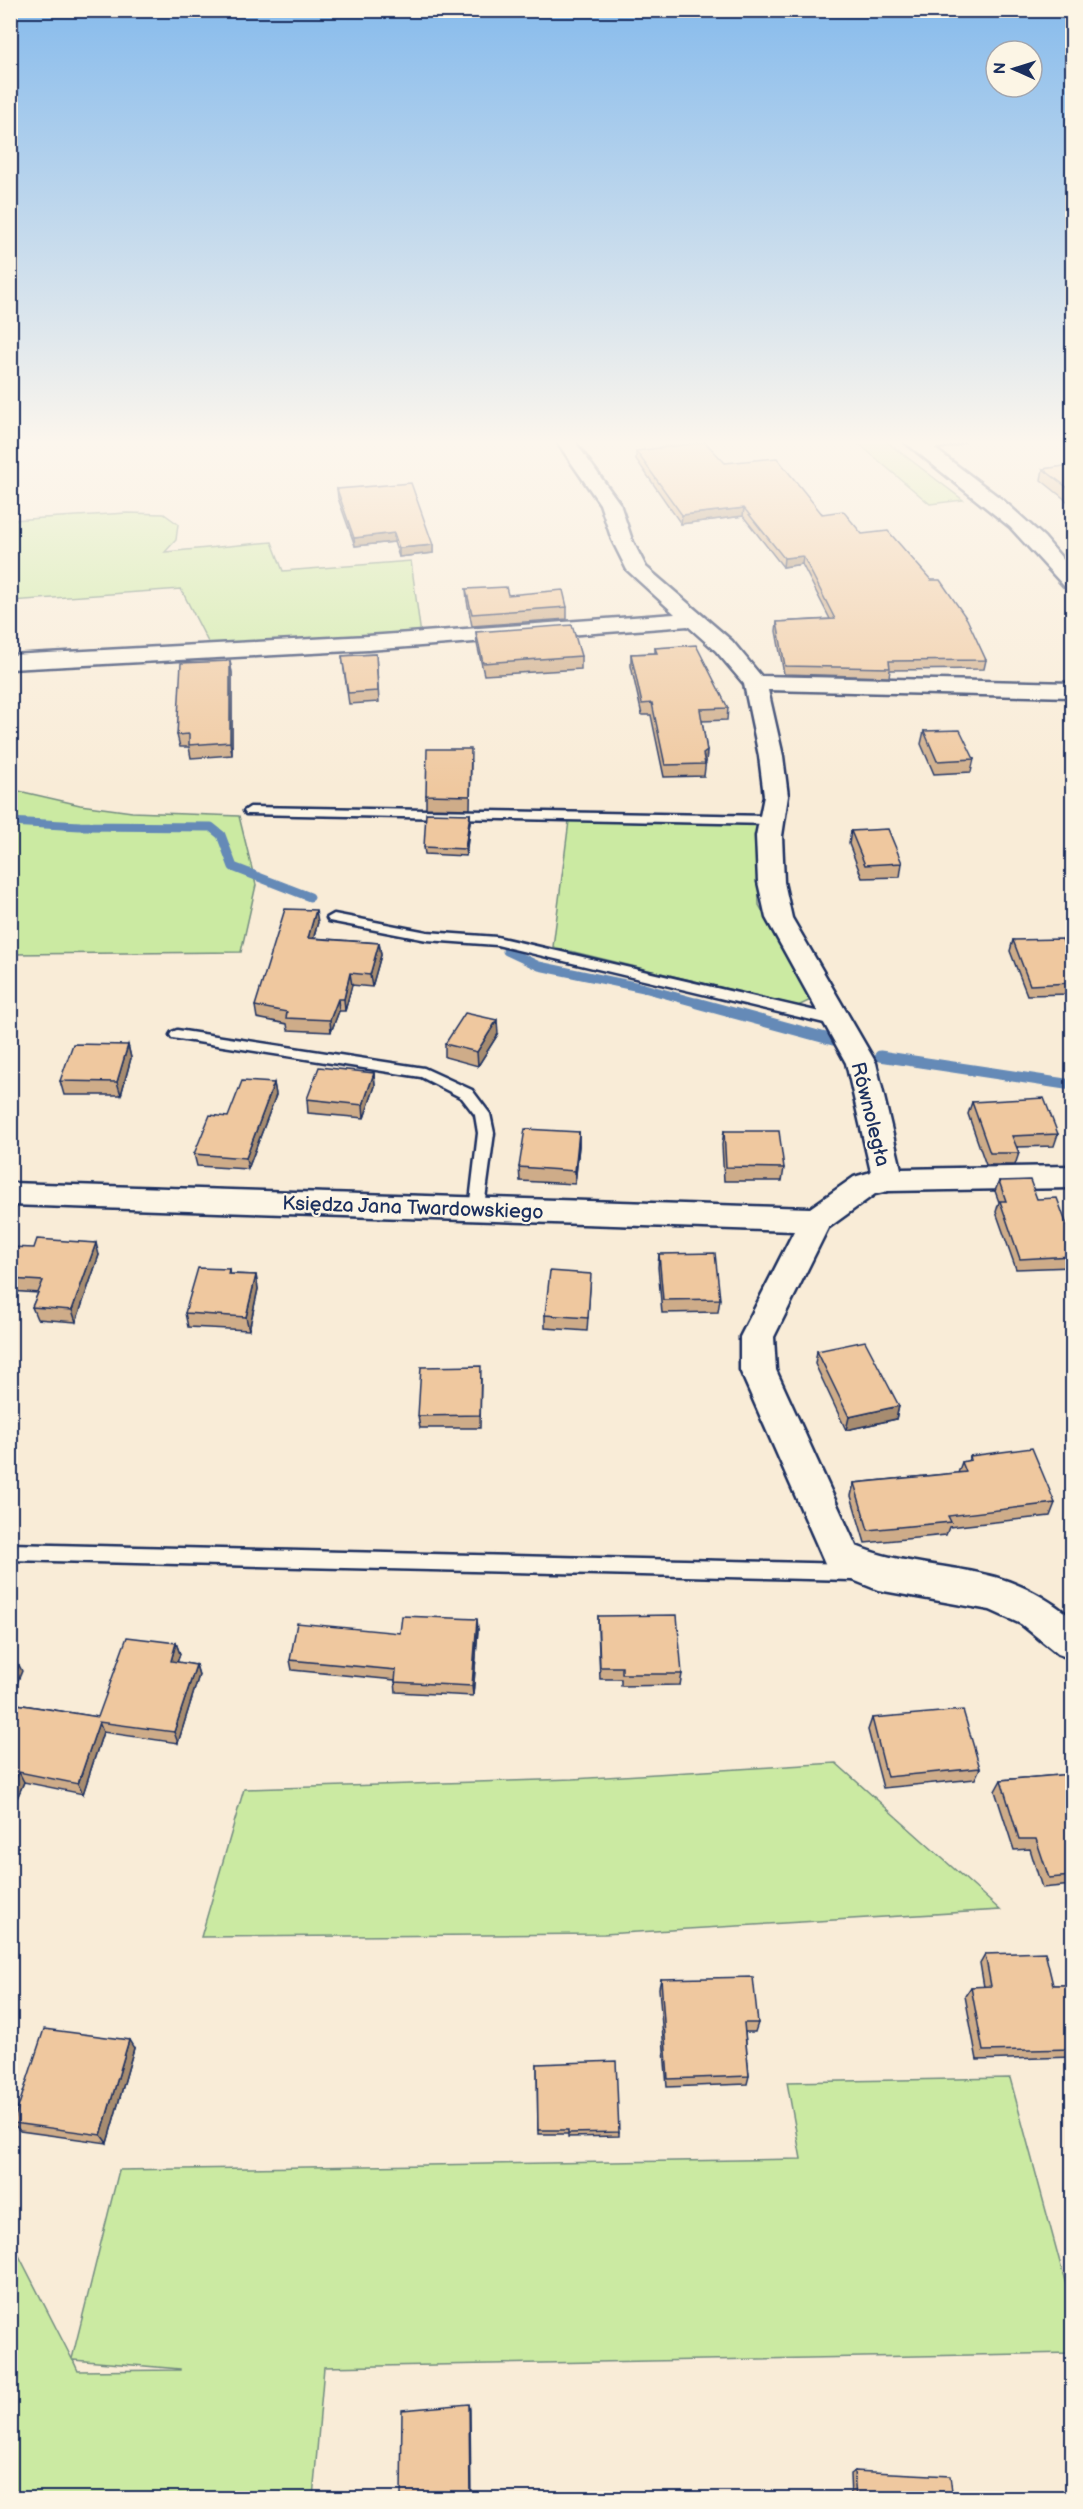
<svg xmlns="http://www.w3.org/2000/svg" width="1083" height="2509" viewBox="0 0 1083 2509" font-family="'Balsamiq Sans',sans-serif">
	<rect width="100%" height="100%" fill="#f9ecd7"/>
	<filter id="ink" filterUnits="userSpaceOnUse"><feTurbulence type="fractalNoise" baseFrequency=".0167" numOctaves="2"/><feDisplacementMap in="SourceGraphic" scale="12" xChannelSelector="R" yChannelSelector="G"/><feConvolveMatrix kernelMatrix="1 2 1 2 8 2 1 2 1" color-interpolation-filters="sRGB"/></filter>
	<g filter="url(#ink)">
		<g fill="#cbeaa2" stroke="#738c80" stroke-width="1.5" fill-rule="evenodd">
			<polygon points="853,439 883,439 963,500 930,504"/>
			<polygon points="127,513 164,514 178,524 176,540 165,552 272,542 283,571 411,561 421,635 209,644 181,589 11,601 11,520"/>
			<polygon points="10,789 80,805 132,812 239,816 256,885 241,952 11,954"/>
			<polygon points="760,820 758,840 759,905 813,999 798,1006 553,947 569,821"/>
			<polygon points="836,1763 1000,1910 604,1934 201,1937 244,1789 573,1779"/>
			<path d="M1010 2078 1072 2307V2353L324 2367 313 2498H11V2240L72 2359 119 2170 801 2159 787 2082ZM73 2360 180 2369V2370L78 2371Z"/>
		</g>
		<g fill="none" stroke-linecap="round" stroke-linejoin="round">
			<g stroke="#658ab7" stroke-width="9">
				<polyline points="10,822 80,826 211,827 221,835 233,867 310,897"/>
				<polyline points="507,951 539,966 644,988 702,1004"/>
			</g>
			<g stroke="#658ab7" stroke-width="11">
				<polyline points="697,1003 833,1040"/>
				<polyline points="880,1056 1072,1085"/>
			</g>
			<defs>
				<g id="lane">
					<polygon points="250,807 771,816 777,820 771,824 246,814 244,811"/>
					<polygon points="334,914 427,932 497,937 837,1016 844,1021 837,1026 497,945 427,940 329,921 327,918"/>
					<polygon points="177,1030 424,1068 472,1090 490,1114 494,1133 483,1214 477,1216 469,1210 478,1133 475,1115 462,1098 421,1077 172,1038 170,1035 172,1032"/>
					<polygon points="10,1544 852,1564 859,1566 862,1572 859,1578 852,1580 10,1560"/>
				</g>
				<g id="street">
					<path d="M555 439H573L620 504 632 540 646 567 732 641 761 676 1072 683V697L768 690 783 756 788 796 782 836 784 882 792 918 876 1063 901 1169 1072 1166V1188L888 1191 875 1194 828 1228 774 1337 776 1370 856 1546C901 1565 949 1564 995 1577 1024 1585 1050 1600 1072 1618V1659L1058 1654 1021 1624 990 1610 878 1590 828 1570 740 1370V1337L794 1231 10 1205V1183L810 1208 854 1177 871 1172 846 1063 766 918 758 882 756 836 764 796 759 756 744 684 716 651 688 626 368 650 10 669V655L368 636 675 614 627 570 612 540 600 504Z"/>
					<path d="M915 439H965C958 447 915 453 908 444Z"/>
				</g>
				<polygon id="secondary" points="901,439 922,439 1004,501 1044,537 1072,570 1072,589 1065,587 1010,527"/>
			</defs>
			<use href="#lane" stroke="#1b2f5e" stroke-width="5"/>
			<use href="#street" stroke="#1b2f5e" stroke-width="5"/>
			<use href="#secondary" stroke="#1b2f5e" stroke-width="5"/>
			<use href="#lane" fill="#fcf5e5" fill-rule="evenodd"/>
			<use href="#street" fill="#fcf5e5" fill-rule="evenodd"/>
			<use href="#secondary" fill="#fcf5e5" fill-rule="evenodd"/>
		</g>
		<g fill="#ceac89" stroke="#1b2f5e" stroke-width="1.5">
			<polygon points="636,451 725,463 862,534 986,660 984,669 890,670 889,677 784,674 776,631 777,622 830,619 802,564 783,567 743,516 681,524 636,459"/>
			<polygon points="1072,465 1072,505 1041,480 1043,469"/>
			<polygon points="337,489 433,545 433,553 399,557 394,542 355,546 338,498"/>
			<polygon points="466,589 508,595 567,607 567,619 472,626 467,601"/>
			<polygon points="476,632 581,656 581,669 484,675 477,644"/>
			<polygon points="655,648 728,708 727,720 702,721 707,751 704,776 664,777 651,715 642,715 631,666 631,654 655,653"/>
			<polygon points="376,654 379,702 349,704 342,656"/>
			<polygon points="230,661 232,673 232,755 191,758 189,747 180,747 177,735"/>
			<polygon points="924,731 974,759 971,772 934,774 921,744"/>
			<polygon points="471,762 470,809 426,808 426,795"/>
			<polygon points="470,814 470,821 466,856 425,854 424,847"/>
			<polygon points="851,831 902,863 900,877 862,878 849,844"/>
			<polygon points="318,922 313,938 379,943 381,955 372,987 352,985 345,1011 339,1011 331,1032 288,1030 287,1024 257,1018 255,1006"/>
			<polygon points="1013,940 1072,965 1072,994 1027,995 1010,951"/>
			<polygon points="498,1034 478,1066 445,1057 445,1044"/>
			<polygon points="128,1045 131,1058 121,1095 64,1095 60,1081"/>
			<polygon points="374,1073 375,1086 364,1118 308,1113 307,1099"/>
			<polygon points="274,1083 276,1095 248,1169 197,1166 194,1154 228,1117"/>
			<polygon points="972,1102 1058,1134 1054,1146 1017,1147 1019,1153 1015,1165 986,1165 968,1114"/>
			<polygon points="724,1131 784,1168 782,1181 724,1181 722,1145"/>
			<polygon points="579,1132 579,1146 575,1184 520,1181 519,1167"/>
			<polygon points="999,1181 1037,1199 1072,1239 1072,1267 1016,1269 996,1212 999,1202 995,1191"/>
			<polygon points="10,1247 99,1255 76,1322 37,1319 32,1307 38,1293 10,1291"/>
			<polygon points="659,1254 720,1299 718,1312 662,1313 658,1267"/>
			<polygon points="229,1269 230,1274 256,1275 258,1289 249,1330 188,1327 185,1313"/>
			<polygon points="590,1287 587,1331 545,1328 545,1315"/>
			<polygon points="817,1351 899,1406 896,1419 846,1430 815,1364"/>
			<polygon points="481,1379 480,1428 420,1428 418,1416"/>
			<polygon points="970,1456 1055,1503 1050,1516 949,1527 946,1535 865,1543 851,1496 854,1483 958,1473 962,1462 968,1461"/>
			<polygon points="598,1616 682,1674 680,1685 621,1686 621,1679 600,1679 598,1628"/>
			<polygon points="478,1629 473,1696 396,1692 395,1680 292,1670 290,1660 400,1633"/>
			<polygon points="176,1643 180,1654 177,1662 196,1665 199,1675 178,1743 103,1732 83,1794 24,1782 10,1814 10,1703 98,1717"/>
			<polygon points="872,1718 980,1768 975,1779 883,1788 868,1730"/>
			<polygon points="1072,1774 1072,1885 1042,1888 1030,1849 1014,1850 995,1791 1001,1780"/>
			<polygon points="985,1954 1053,1985 1072,1985 1072,2057 977,2060 965,1996 971,1987 984,1987 980,1963"/>
			<polygon points="661,1979 758,2023 755,2032 745,2032 749,2076 747,2084 667,2087 659,1988"/>
			<polygon points="134,2048 107,2143 20,2131 13,2123"/>
			<polygon points="537,2064 619,2132 619,2136 568,2137 568,2134 538,2134"/>
			<polygon points="854,2471 953,2499 851,2499 850,2474"/>
		</g>
		<g fill="#a78c6f" stroke="#1b2f5e" stroke-width="1.5">
			<polygon points="744,508 743,516 681,524 682,515"/>
			<polygon points="394,533 394,542 355,546 354,538"/>
			<polygon points="433,545 433,553 399,557 399,548"/>
			<polygon points="803,556 802,564 783,567 784,558"/>
			<polygon points="230,661 232,673 232,755 230,742"/>
			<polygon points="707,751 706,763 705,764 703,754"/>
			<polygon points="470,814 470,821 466,856 465,849"/>
			<polygon points="316,910 318,922 310,950 308,938"/>
			<polygon points="379,943 381,955 372,987 370,975"/>
			<polygon points="350,973 352,985 345,1011 344,999"/>
			<polygon points="338,999 339,1011 331,1032 330,1020"/>
			<polygon points="497,1020 498,1034 478,1066 477,1052"/>
			<polygon points="128,1045 131,1058 121,1095 117,1082"/>
			<polygon points="374,1073 375,1086 364,1118 363,1105"/>
			<polygon points="274,1083 276,1095 248,1169 246,1158"/>
			<polygon points="579,1132 579,1146 575,1184 575,1171"/>
			<polygon points="96,1243 99,1255 76,1322 72,1310"/>
			<polygon points="256,1275 258,1289 249,1330 246,1317"/>
			<polygon points="899,1406 896,1419 846,1430 849,1417"/>
			<polygon points="477,1619 478,1629 473,1696 472,1686"/>
			<polygon points="176,1643 180,1654 174,1671 171,1661"/>
			<polygon points="19,1665 22,1671 10,1700 10,1687"/>
			<polygon points="196,1665 199,1675 178,1743 174,1732"/>
			<polygon points="99,1722 103,1732 83,1794 78,1784"/>
			<polygon points="19,1772 24,1782 10,1814 10,1791"/>
			<polygon points="129,2040 134,2048 107,2143 101,2135"/>
			<polygon points="469,2404 470,2409 471,2499 470,2499"/>
		</g>
		<g fill="#efc89f" stroke="#1b2f5e" stroke-width="1.5">
			<polygon points="705,442 725,463 777,458 822,514 843,511 862,534 888,531 931,580 940,580 967,619 986,660 889,661 890,668 785,666 777,622 835,619 803,556 784,558 744,508 682,515 636,451"/>
			<polygon points="1072,465 1072,491 1043,469"/>
			<polygon points="411,483 433,545 399,548 394,533 354,538 337,489"/>
			<polygon points="506,587 508,595 563,590 567,607 472,614 466,589"/>
			<polygon points="572,625 581,656 483,663 476,632"/>
			<polygon points="696,645 728,708 700,709 707,751 703,754 705,764 665,765 652,703 642,704 631,654 657,653 655,648"/>
			<polygon points="376,654 378,691 348,693 342,656"/>
			<polygon points="230,661 230,742 189,745 189,734 177,735 181,663"/>
			<polygon points="960,730 974,759 937,761 924,731"/>
			<polygon points="427,749 471,749 470,796 426,795"/>
			<polygon points="426,813 470,814 465,849 424,847"/>
			<polygon points="888,829 902,863 865,865 851,831"/>
			<polygon points="285,909 316,910 308,938 379,943 370,975 350,973 344,999 338,999 330,1020 286,1018 287,1012 255,1006"/>
			<polygon points="1062,939 1072,965 1072,983 1030,985 1013,940"/>
			<polygon points="465,1013 497,1020 477,1052 445,1044"/>
			<polygon points="73,1044 128,1045 117,1082 60,1081"/>
			<polygon points="319,1067 374,1073 363,1105 307,1099"/>
			<polygon points="242,1081 274,1083 246,1158 194,1154 210,1115 228,1117"/>
			<polygon points="1044,1098 1058,1134 1012,1136 1019,1153 990,1153 972,1102"/>
			<polygon points="525,1129 579,1132 575,1171 519,1167"/>
			<polygon points="724,1131 779,1131 784,1168 726,1167"/>
			<polygon points="1030,1180 1037,1199 1057,1198 1072,1239 1072,1256 1020,1259 1000,1201 1006,1201 999,1181"/>
			<polygon points="37,1239 96,1243 72,1310 32,1307 43,1281 10,1279 10,1247 34,1248"/>
			<polygon points="715,1253 720,1299 663,1300 659,1254"/>
			<polygon points="198,1268 229,1269 228,1274 256,1275 246,1317 185,1313"/>
			<polygon points="550,1271 591,1274 588,1318 545,1315"/>
			<polygon points="865,1341 899,1406 849,1417 817,1351"/>
			<polygon points="481,1366 480,1415 418,1416 421,1367"/>
			<polygon points="1032,1448 1055,1503 948,1516 951,1522 868,1530 854,1483 966,1472 962,1462 971,1460 970,1456"/>
			<polygon points="677,1615 682,1674 622,1674 622,1667 600,1667 598,1616"/>
			<polygon points="402,1616 477,1619 472,1686 395,1682 396,1670 290,1660 297,1623 400,1633"/>
			<polygon points="127,1637 176,1643 171,1661 196,1665 174,1732 99,1722 78,1784 19,1772 10,1791 10,1703 98,1717"/>
			<polygon points="10,1664 19,1665 10,1687"/>
			<polygon points="963,1710 980,1768 887,1777 872,1718"/>
			<polygon points="1072,1774 1072,1876 1049,1878 1036,1839 1019,1839 1001,1780"/>
			<polygon points="1045,1952 1053,1985 1072,1985 1072,2049 983,2051 971,1987 991,1986 985,1954"/>
			<polygon points="753,1977 758,2023 744,2023 749,2076 668,2079 661,1979"/>
			<polygon points="44,2029 129,2040 101,2135 13,2123"/>
			<polygon points="616,2061 619,2132 568,2133 568,2130 538,2130 537,2064"/>
			<polygon points="469,2404 470,2499 401,2499 402,2410"/>
			<polygon points="854,2471 950,2476 953,2499 856,2499"/>
		</g>
	</g>
	<linearGradient id="sky" x2="0" y2="1"><stop stop-color="#87bbec"/><stop offset="0.56" stop-color="#fcf6ed"/><stop offset="1" stop-color="#fcf6ed" stop-opacity="0"/></linearGradient>
	<rect width="1083" height="790" fill="url(#sky)"/>
	<g text-anchor="middle" stroke-width="4.5" stroke-linejoin="round" paint-order="stroke">
		<g font-size="20" fill="#1b2f5e" stroke="#fcf5e5">
			<text transform="translate(871 1114) rotate(76)" y="7">Równoległa</text>
			<text transform="translate(413 1207) rotate(2)" y="7">Księdza Jana Twardowskiego</text>
		</g>
	</g>
	<rect width="1083" height="2509" fill="none" stroke="#fcf5e5" stroke-width="36"/>
	<rect x="18" y="18" width="1047" height="2473" fill="none" stroke="#1b2f5e" stroke-width="2" filter="url(#ink)"/>
	<g transform="translate(1014 69) rotate(273)"><circle r="28" fill="#fcf5e5" stroke="#a2a6af" stroke-width="1.5"/>
	<path d="M0-4.5L10 22L0 15L-10 22Z" fill="#1b2f5e"/>
	<text y="-9" font-size="16" font-weight="bold" text-anchor="middle" fill="#1b2f5e">N</text>
	</g>
</svg>
